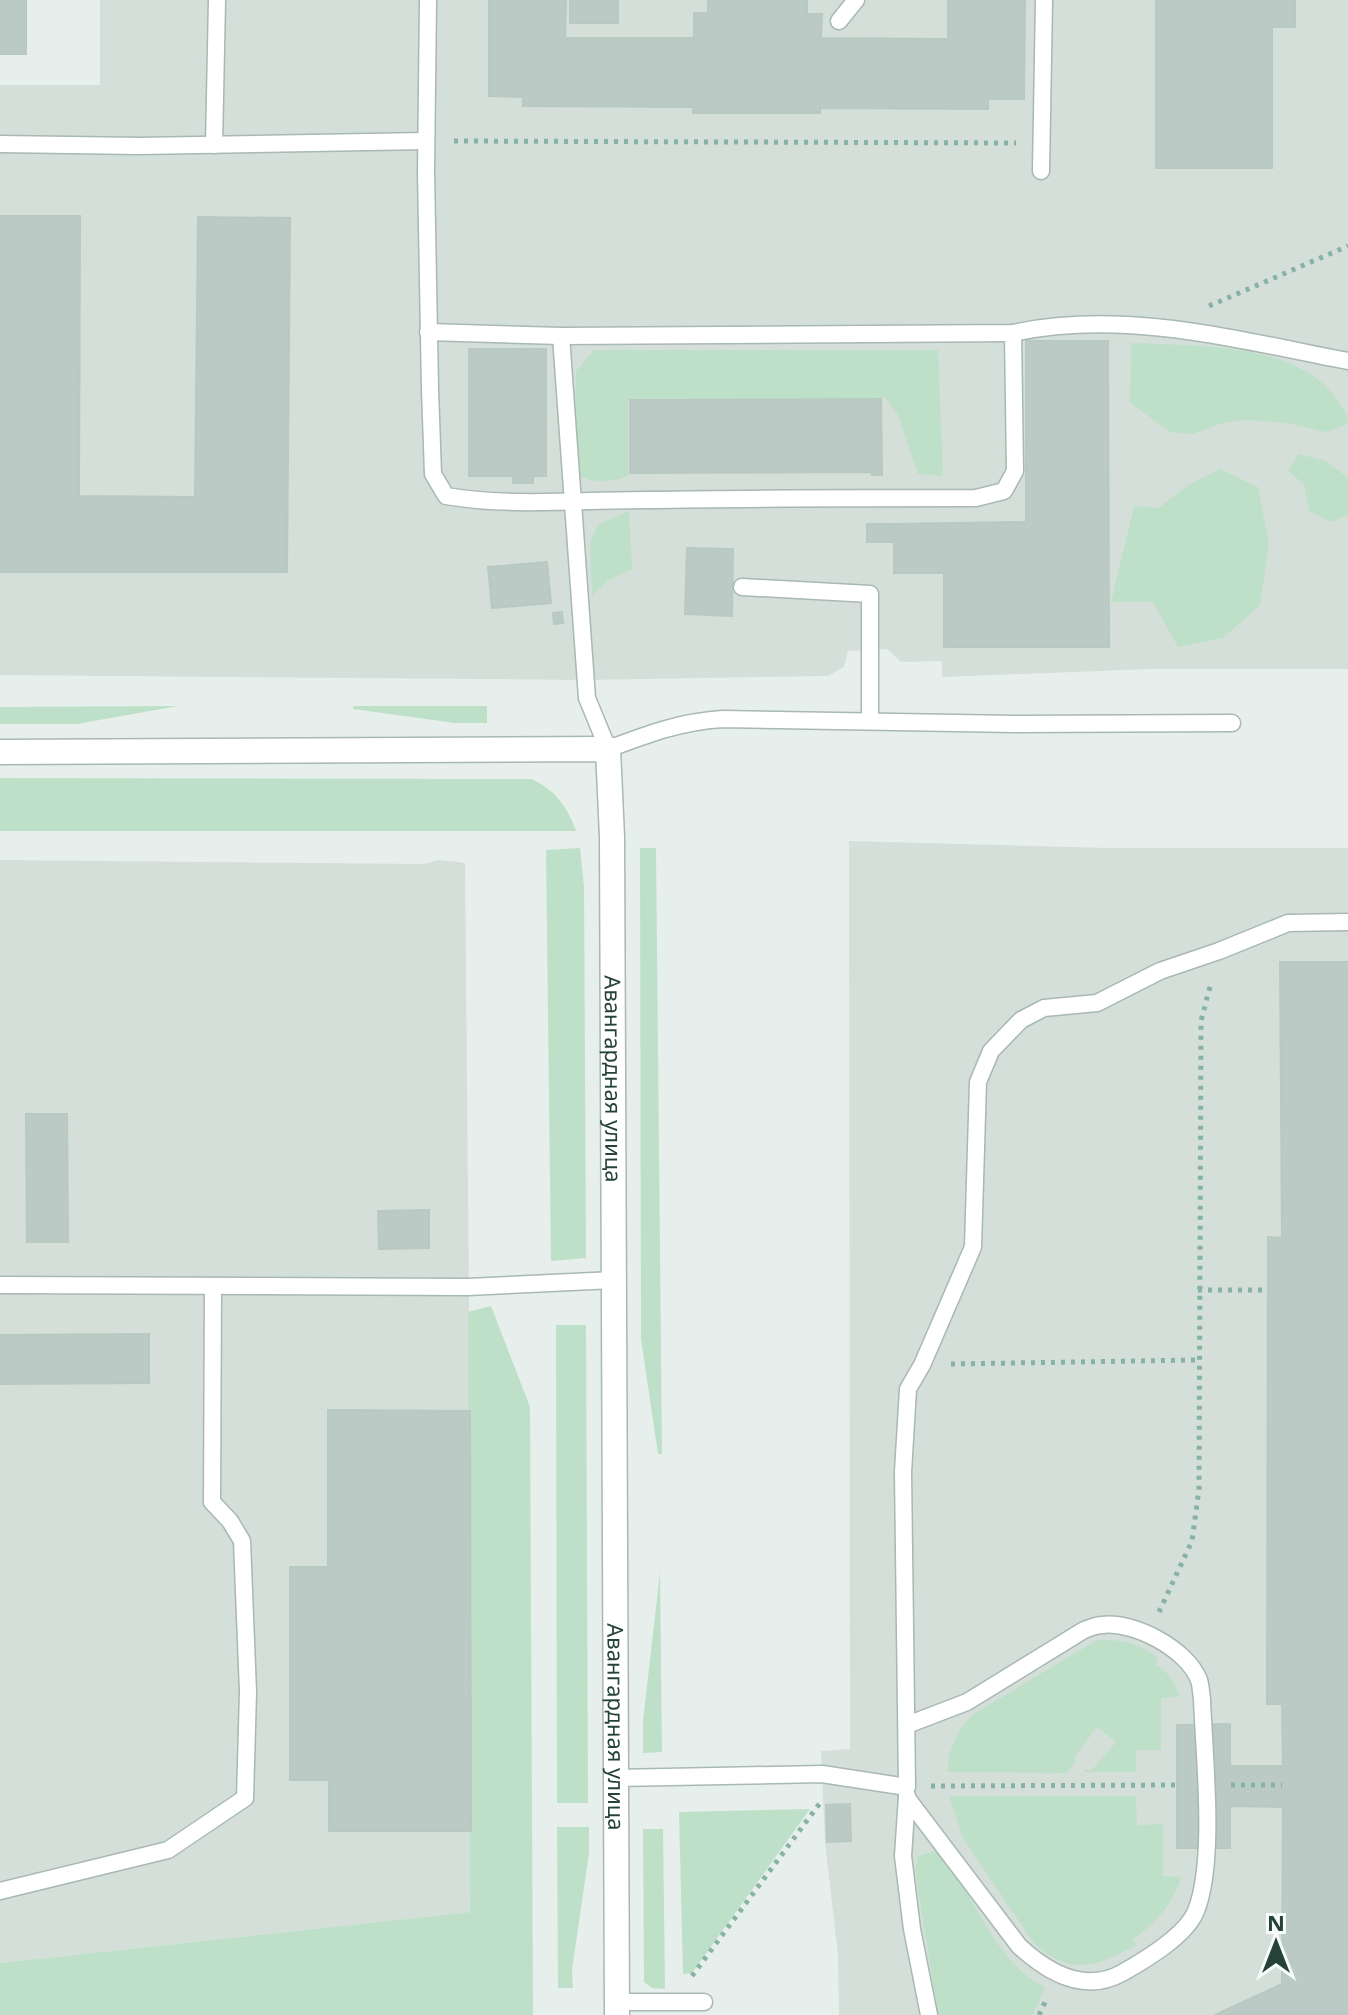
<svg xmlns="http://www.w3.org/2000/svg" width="1348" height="2015" viewBox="0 0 1348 2015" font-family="'Noto Sans',sans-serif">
	<rect width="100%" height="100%" fill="#e6efeb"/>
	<g fill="#d4dfda">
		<polygon points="100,0 1348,0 1348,669 1151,669 942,677 942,661 901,662 887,649 848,651 844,667 828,676 586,680 0,675 0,85 100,85"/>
		<polygon points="849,841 1109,848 1348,848 1348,2015 839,2015 838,1955 825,1843 821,1751 850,1749"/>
		<polygon points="0,860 424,864 439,860 465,863 470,1411 470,1912 0,1963"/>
	</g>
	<g fill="#bfe0c8">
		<path d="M1131 343C1192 346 1296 342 1335 397 1341 406 1348 412 1348 424L1326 432 1286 423 1245 420 1223 423 1192 434 1170 432 1130 403Z"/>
		<path d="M594 350H938L943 476 918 474 898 415 885 398 628 399V476C614 482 591 484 579 475L575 448 576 371Z"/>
		<polygon points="1299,454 1326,461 1348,478 1348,515 1331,522 1309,511 1304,485 1288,470"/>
		<polygon points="1220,469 1258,487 1269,544 1260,605 1223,638 1178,647 1153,602 1111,602 1134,506 1158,508 1190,484"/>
		<polygon points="629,511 632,569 607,581 592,596 590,542 598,525"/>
		<polygon points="178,706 77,724 0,724 0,707"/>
		<polygon points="353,706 487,706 487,723 455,723 353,709"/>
		<path d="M0 778 531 779C554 788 568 808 576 831H0Z"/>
		<polygon points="580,848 584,887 586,1258 551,1261 546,850"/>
		<polygon points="640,848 656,848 662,1454 658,1454 641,1339"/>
		<polygon points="491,1306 530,1407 533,2015 0,2015 0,1963 470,1912 468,1312"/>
		<polygon points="556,1325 586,1325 588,1803 557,1803"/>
		<polygon points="660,1572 662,1752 643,1753 643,1721"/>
		<path d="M1097 1640C1121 1639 1139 1643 1158 1658L1155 1664C1168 1672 1176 1682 1179 1697L1161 1698V1750H1136V1772H1084L1087 1769 1091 1771 1116 1742 1097 1727 1074 1758 1076 1761 1066 1773 947 1772C949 1749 956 1732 972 1715Z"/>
		<path d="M949 1796H1136L1137 1825 1163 1824V1876L1181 1877C1173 1904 1156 1923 1133 1939L1136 1945C1097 1967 1068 1977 1033 1942L963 1838Z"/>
		<polygon points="810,1809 692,1973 683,1974 679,1812"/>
		<polygon points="557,1827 589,1827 589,1853 572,1970 573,1988 558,1988"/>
		<polygon points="643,1829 663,1829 665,1989 652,1988 644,1982"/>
		<path d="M935 1851C948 1858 955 1872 962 1885 984 1921 1005 1968 1045 1987L1033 2015H938L915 1870 918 1856Z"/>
	</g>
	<g fill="#bbcac4" stroke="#b8c9c2" stroke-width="2">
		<rect x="0" y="0" width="26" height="54"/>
		<polygon points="489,0 566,0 565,38 694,38 694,13 708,13 708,0 807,0 807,14 822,14 821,38 948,39 948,0 1025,0 1024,99 988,99 988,109 820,108 820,113 693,113 693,107 523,106 523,97 489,96"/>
		<rect x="570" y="0" width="48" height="23"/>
		<polygon points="1156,0 1295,0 1295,27 1272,27 1272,168 1156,168"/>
		<polygon points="0,216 80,216 79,496 195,497 198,217 290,218 287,572 0,572"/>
		<polygon points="1026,341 1108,341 1109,647 944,647 944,573 894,573 894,524 1026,522"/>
		<polygon points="469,349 546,349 546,476 533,476 533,483 513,483 513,476 469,476"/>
		<polygon points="881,399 882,475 872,475 872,472 630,473 630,400"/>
		<rect x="867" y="524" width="27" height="18"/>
		<polygon points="687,548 733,549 732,616 685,614"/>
		<polygon points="547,562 551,603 492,608 488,567"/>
		<polygon points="562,612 563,623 554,624 553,613"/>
		<polygon points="1280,962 1348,962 1348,2015 1215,2015 1282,1984 1283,1807 1230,1806 1230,1848 1177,1848 1177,1725 1230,1724 1230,1766 1283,1766 1282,1704 1267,1704 1268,1237 1282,1238"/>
		<polygon points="26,1114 67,1114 68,1242 27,1242"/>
		<polygon points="429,1210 429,1248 379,1249 378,1211"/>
		<polygon points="149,1334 149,1383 0,1384 0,1335"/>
		<polygon points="328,1410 470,1411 471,1831 329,1831 329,1780 290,1780 290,1567 328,1567"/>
		<polygon points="850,1804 851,1841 827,1842 826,1805"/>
	</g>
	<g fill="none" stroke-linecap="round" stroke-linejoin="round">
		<defs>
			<g id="lane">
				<path d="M428 0 426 172 430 389 433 474 446 496C512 507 580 500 647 500 757 498 867 498 976 498L1004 491 1015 471 1013 333"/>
				<polyline points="839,21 856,0"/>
				<polyline points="0,144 140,146 426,141"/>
				<polyline points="214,145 217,0"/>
				<polyline points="1041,171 1044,0"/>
				<path d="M428 332 561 336 1013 333C1124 309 1238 340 1348 361"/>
				<path d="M561 336 587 698 608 749C648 734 679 722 722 719L1015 724 1232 723"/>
				<polyline points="742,587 870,594 870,721"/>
				<polyline points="0,1285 468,1287 614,1280"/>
				<polyline points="616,1778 822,1774 907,1787 903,1472 908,1389 922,1365 973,1247 978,1082 991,1051 1021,1020 1044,1008 1097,1003 1160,971 1219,951 1288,923 1348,922"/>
				<polyline points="907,1796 903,1856 912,1929 929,2015"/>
				<path d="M907 1798 1019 1946C1047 1972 1084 1994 1122 1973 1145 1960 1186 1936 1196 1911 1216 1861 1204 1755 1202 1699 1201 1693 1201 1686 1199 1680 1187 1649 1134 1621 1102 1625 1096 1625 1090 1628 1084 1630L967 1702 907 1725"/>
				<polyline points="0,1891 168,1850 245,1798 248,1692 242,1541 230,1521 212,1502 213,1286"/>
				<polyline points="617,2002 704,2002"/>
			</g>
			<g id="street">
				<path id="s1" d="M0 752 608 749 612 837 617 2015"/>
			</g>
		</defs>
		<use href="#lane" stroke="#a8b8b2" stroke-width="19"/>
		<use href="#street" stroke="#a8b8b2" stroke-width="27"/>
		<g stroke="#86b3a5" stroke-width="5" stroke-dasharray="4 6" stroke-linecap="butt">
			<polyline points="454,141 1016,143"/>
			<polyline points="1209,306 1348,246"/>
			<polyline points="1198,1290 1264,1290"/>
			<polyline points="951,1364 1198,1360"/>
			<polyline points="1159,1612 1192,1541 1199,1489 1201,1021 1211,983"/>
			<polyline points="1231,1785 1282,1785"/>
			<polyline points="931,1786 1181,1785"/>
			<polyline points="692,1976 820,1803 817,1803"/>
			<polyline points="1039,2015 1047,1998"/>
		</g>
		<use href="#lane" stroke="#fff" stroke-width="16"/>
		<use href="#street" stroke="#fff" stroke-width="24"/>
	</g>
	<g text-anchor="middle" stroke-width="6" stroke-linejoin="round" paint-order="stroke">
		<g font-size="22" fill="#24423a" stroke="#f7fbf9">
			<text dy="8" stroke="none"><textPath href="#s1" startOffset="938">Авангардная улица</textPath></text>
			<text dy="8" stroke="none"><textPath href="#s1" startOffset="1586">Авангардная улица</textPath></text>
		</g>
	</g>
	<g transform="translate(1276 1943)" stroke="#f7fbf9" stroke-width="6" paint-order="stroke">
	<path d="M0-6L14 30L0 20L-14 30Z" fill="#24423a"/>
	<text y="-12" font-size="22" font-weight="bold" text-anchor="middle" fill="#24423a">N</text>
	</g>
</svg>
